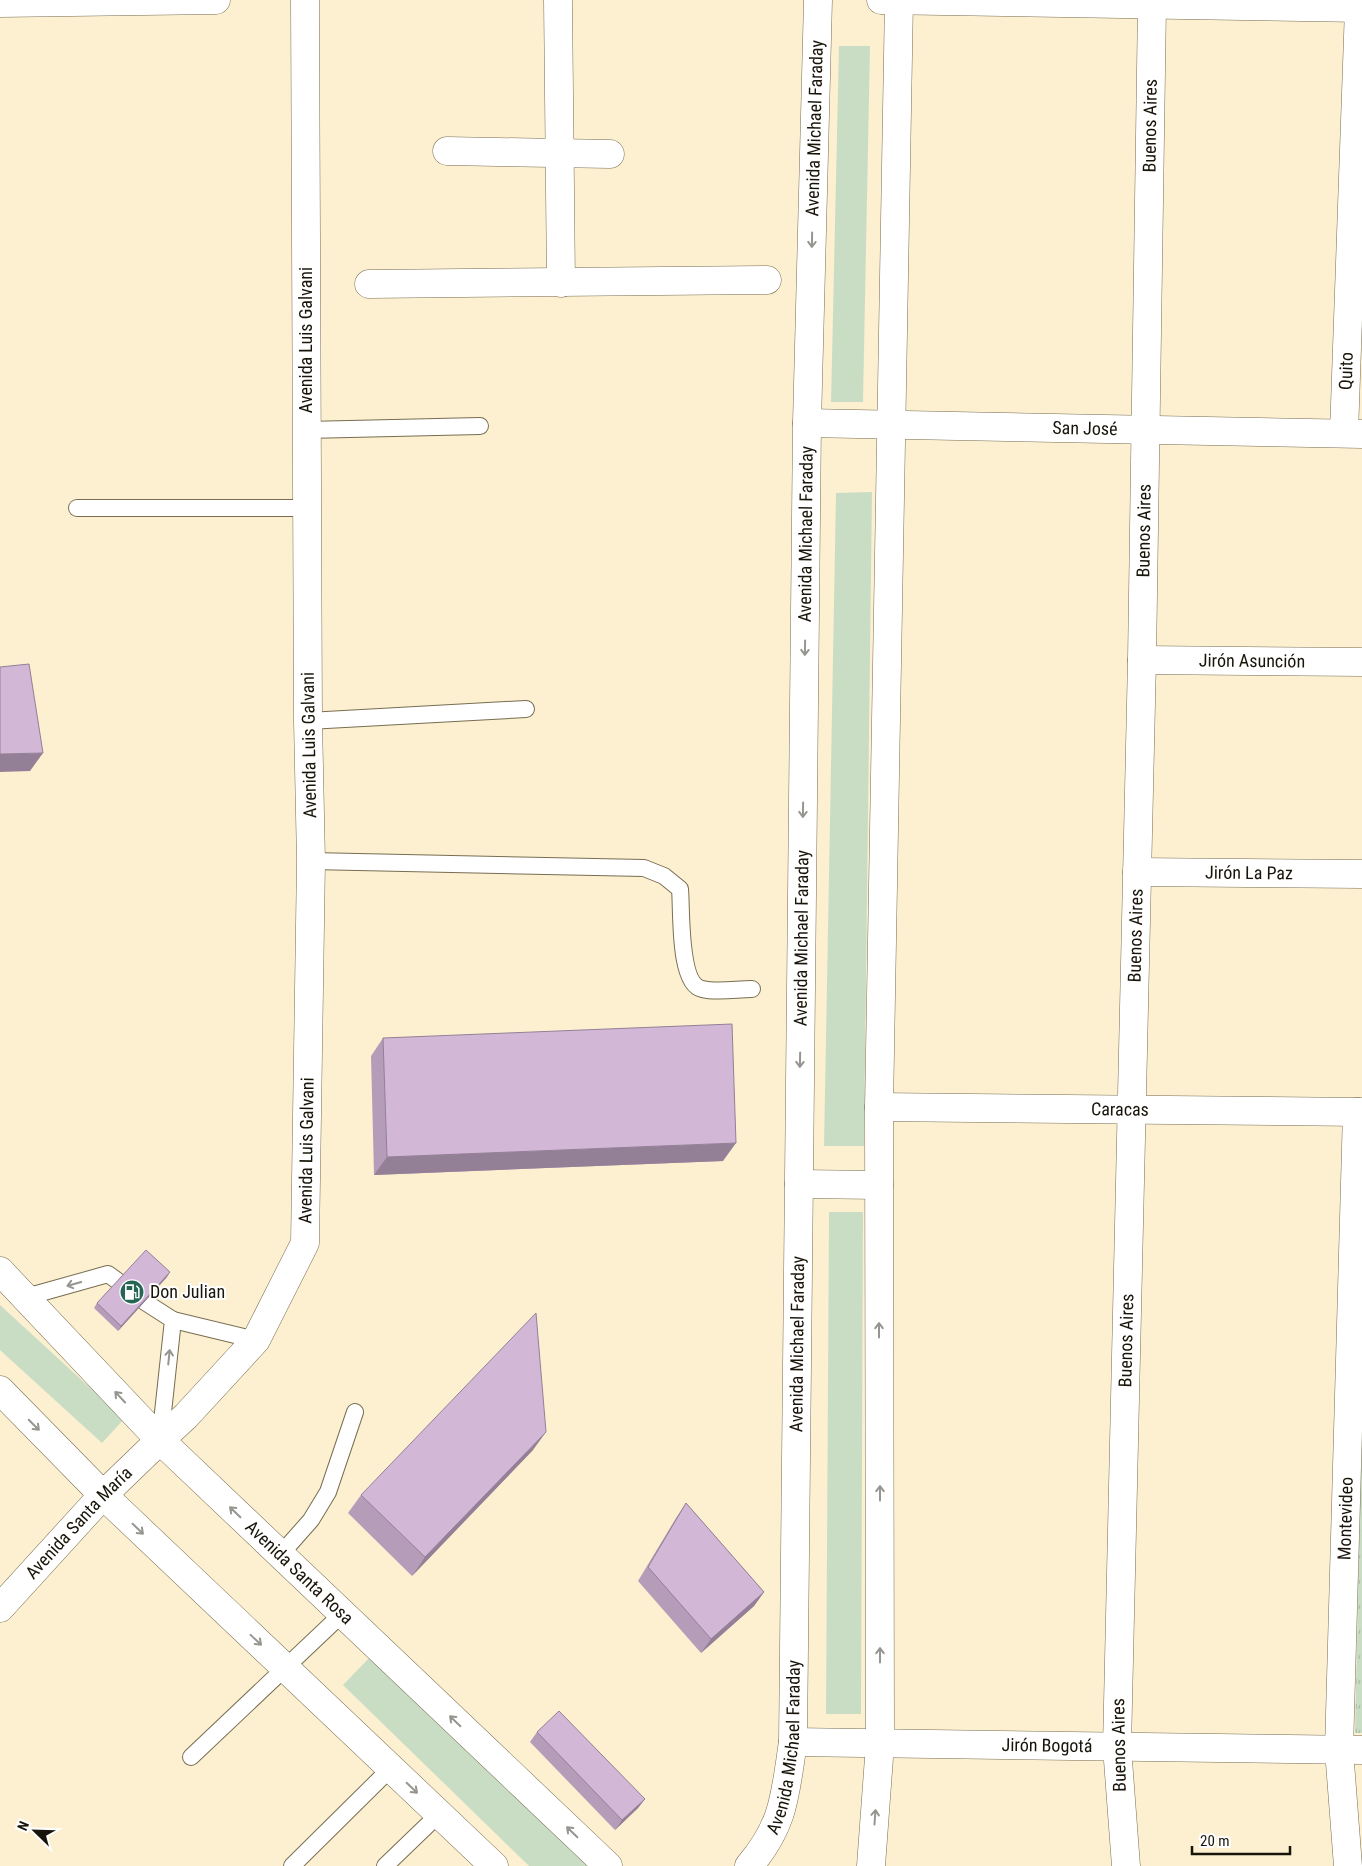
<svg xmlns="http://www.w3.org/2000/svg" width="1362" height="1866" viewBox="0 0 1362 1866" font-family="'Roboto Condensed',sans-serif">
	<defs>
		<pattern id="park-tufts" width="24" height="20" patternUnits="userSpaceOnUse" patternTransform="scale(1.25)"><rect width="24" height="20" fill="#c9ddc5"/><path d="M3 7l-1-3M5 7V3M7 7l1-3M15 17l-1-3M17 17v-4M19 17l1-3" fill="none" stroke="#acbda8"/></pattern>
	</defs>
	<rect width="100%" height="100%" fill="#fcf0d1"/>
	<g fill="#c9ddc5">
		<polygon points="839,46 870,46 863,402 831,402"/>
		<polygon points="872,492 864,1146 824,1146 836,493"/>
		<polygon points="829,1212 863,1212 861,1714 826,1714"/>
		<polygon points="0,1305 124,1419 102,1443 0,1350"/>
		<polygon points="371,1656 587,1866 529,1866 343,1685"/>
	</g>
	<polygon fill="url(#park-tufts)" points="1362,1408 1362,1733 1355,1733"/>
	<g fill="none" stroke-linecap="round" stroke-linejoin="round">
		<defs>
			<g id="lane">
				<polyline points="306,430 480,426"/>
				<polyline points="77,508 307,508"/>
				<polyline points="308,721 526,709"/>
				<path d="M311 861 644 868 664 876 680 889C682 910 678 984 702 989 717 993 737 989 752 989"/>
				<polyline points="26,1297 108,1274 119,1282"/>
				<polyline points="145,1302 173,1320 160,1440"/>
				<polyline points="173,1320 256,1340"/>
				<polyline points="280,1555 311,1520 328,1492 355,1412"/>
				<polyline points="191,1757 342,1614"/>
				<polyline points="292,1866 391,1768"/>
				<polyline points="385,1866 439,1814"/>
			</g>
			<g id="street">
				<polyline points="558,0 561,283"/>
				<polyline points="447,151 610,154"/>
				<polyline points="369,284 767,280"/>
				<path id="s1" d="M807 423 1362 434"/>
				<path id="s2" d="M1344 433 1359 8"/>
				<path id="s3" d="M1142 660 1362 662"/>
				<path id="s4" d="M1137 872 1362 874"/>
				<path id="s5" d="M879 1107 1362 1112"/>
				<path id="s6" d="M160 1440 186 1416 256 1340 305 1243 311 861 308 721 305 0"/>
				<path id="s7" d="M793 1742 1362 1750"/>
				<path id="s8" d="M1126 1866 1117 1747 1142 660 1152 5"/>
				<path id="s9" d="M1348 1866 1339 1750 1357 1112"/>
			</g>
			<g id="secondary">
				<polyline points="881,0 1362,8"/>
				<polyline points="0,3 216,0"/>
				<polyline points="799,1184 879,1185"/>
				<path id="s10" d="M0 1271 160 1440 608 1866"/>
				<polyline points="0,1390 103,1495 494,1866"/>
				<path id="s11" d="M0 1608 103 1495 160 1440"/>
				<path id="s12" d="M749 1866C785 1824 785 1794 793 1742L807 423 818 0"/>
				<polyline points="871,1866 880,1744 879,1107 899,0"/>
			</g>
		</defs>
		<use href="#lane" stroke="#786d51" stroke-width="18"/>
		<use href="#street" stroke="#786d51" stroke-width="29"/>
		<use href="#secondary" stroke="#786d51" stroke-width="29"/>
		<use href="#lane" stroke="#fff" stroke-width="16"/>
		<use href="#street" stroke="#fff" stroke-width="28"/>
		<use href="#secondary" stroke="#fff" stroke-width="28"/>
	</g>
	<g fill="#b59db9">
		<polygon points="383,1038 723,1161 374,1175 371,1056"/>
		<polygon points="167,1277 118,1331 94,1308 97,1303"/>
		<polygon points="533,1450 412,1576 348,1513 361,1495"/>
		<polygon points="686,1503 764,1592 754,1606 701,1653 638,1581 676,1518"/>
		<polygon points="537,1732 645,1799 638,1808 615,1830 530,1742"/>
	</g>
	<g fill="#938096">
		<polygon points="43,753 30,771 0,772 0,754"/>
		<polygon points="736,1143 723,1161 374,1175 387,1157"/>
		<polygon points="170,1272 167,1277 118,1331 121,1326"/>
		<polygon points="546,1432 533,1450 412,1576 425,1557"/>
		<polygon points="764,1592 754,1606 701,1653 711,1639"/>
		<polygon points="645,1799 638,1808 615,1830 622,1820"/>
	</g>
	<g fill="#d2b7d7" stroke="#938096">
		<polygon points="29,664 43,753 0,754 0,667"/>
		<polygon points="732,1024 736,1143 387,1157 383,1038"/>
		<polygon points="146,1250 170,1272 121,1326 97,1303"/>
		<polygon points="536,1313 546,1432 425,1557 361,1495"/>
		<polygon points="686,1503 764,1592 711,1639 648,1567"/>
		<polygon points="559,1711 645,1799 622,1820 537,1732"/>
	</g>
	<defs><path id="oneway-shaft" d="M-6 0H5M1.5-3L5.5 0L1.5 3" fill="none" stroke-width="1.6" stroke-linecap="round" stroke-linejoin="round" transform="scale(1.25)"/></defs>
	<g stroke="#979590">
		<use href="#oneway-shaft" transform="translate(812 240) rotate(91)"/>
		<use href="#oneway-shaft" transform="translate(805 648) rotate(91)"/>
		<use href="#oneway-shaft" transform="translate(803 810) rotate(91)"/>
		<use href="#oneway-shaft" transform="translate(800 1060) rotate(91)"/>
		<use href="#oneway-shaft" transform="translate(74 1284) rotate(164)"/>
		<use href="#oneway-shaft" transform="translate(879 1330) rotate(-90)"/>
		<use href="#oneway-shaft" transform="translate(169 1357) rotate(-84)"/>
		<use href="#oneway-shaft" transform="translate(120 1397) rotate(-133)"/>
		<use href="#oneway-shaft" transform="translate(34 1425) rotate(45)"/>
		<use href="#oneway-shaft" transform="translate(880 1493) rotate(-90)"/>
		<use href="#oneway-shaft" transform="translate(235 1512) rotate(-136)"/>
		<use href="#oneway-shaft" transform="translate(138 1529) rotate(44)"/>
		<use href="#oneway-shaft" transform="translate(256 1640) rotate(43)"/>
		<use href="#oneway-shaft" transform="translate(880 1655) rotate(-90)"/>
		<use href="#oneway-shaft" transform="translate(455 1721) rotate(-136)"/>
		<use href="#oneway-shaft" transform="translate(412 1788) rotate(44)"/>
		<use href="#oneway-shaft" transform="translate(875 1817) rotate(-86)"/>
		<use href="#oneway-shaft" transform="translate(572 1832) rotate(-136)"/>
	</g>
	<defs>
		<symbol id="fuel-disc" viewBox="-11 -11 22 22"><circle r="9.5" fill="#266654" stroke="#fefefe"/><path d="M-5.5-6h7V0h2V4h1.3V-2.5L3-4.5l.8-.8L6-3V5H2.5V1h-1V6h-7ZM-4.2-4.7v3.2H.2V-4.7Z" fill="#fff"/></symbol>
	</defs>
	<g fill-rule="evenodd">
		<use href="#fuel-disc" x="118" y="1278" width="28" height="28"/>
	</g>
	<g text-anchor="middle" stroke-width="4" stroke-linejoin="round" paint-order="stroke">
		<g font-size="18" fill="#181409" stroke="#fefefe">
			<text dy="6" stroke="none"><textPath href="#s8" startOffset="1741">Buenos Aires</textPath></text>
			<text dy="6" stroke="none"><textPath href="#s12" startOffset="1748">Avenida Michael Faraday</textPath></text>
			<text transform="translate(306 340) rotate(-90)" y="6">Avenida Luis Galvani</text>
			<text dy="6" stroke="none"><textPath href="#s2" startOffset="62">Quito</textPath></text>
			<text dy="6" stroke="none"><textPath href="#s1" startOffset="278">San José</textPath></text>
			<text dy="6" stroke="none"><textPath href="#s8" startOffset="1336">Buenos Aires</textPath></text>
			<text dy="6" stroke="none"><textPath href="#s12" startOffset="1342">Avenida Michael Faraday</textPath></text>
			<text dy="6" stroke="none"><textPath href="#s3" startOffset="110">Jirón Asunción</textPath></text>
			<text transform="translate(309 745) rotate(-91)" y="6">Avenida Luis Galvani</text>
			<text dy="6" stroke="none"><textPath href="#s4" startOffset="112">Jirón La Paz</textPath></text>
			<text dy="6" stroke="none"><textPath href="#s8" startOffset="931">Buenos Aires</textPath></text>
			<text dy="6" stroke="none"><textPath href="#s12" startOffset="938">Avenida Michael Faraday</textPath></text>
			<text dy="6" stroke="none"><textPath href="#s5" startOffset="241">Caracas</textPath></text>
			<text dy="6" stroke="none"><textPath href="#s6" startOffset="340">Avenida Luis Galvani</textPath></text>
			<text dy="6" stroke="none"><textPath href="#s8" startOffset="526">Buenos Aires</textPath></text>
			<text dy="6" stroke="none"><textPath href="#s12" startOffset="532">Avenida Michael Faraday</textPath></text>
			<text dy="6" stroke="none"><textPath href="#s9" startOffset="348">Montevideo</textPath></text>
			<text dy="6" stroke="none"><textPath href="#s11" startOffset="116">Avenida Santa María</textPath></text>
			<text dy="6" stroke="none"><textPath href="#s10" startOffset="425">Avenida Santa Rosa</textPath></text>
			<text transform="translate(1119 1745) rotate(-91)" y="6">Buenos Aires</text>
			<text dy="6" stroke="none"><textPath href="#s12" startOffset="128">Avenida Michael Faraday</textPath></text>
			<text dy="6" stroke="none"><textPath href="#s7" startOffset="254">Jirón Bogotá</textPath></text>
		</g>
		<g font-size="18" fill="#181409" stroke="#fefefe" text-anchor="start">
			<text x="150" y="1298">Don Julian</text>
		</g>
	</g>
	<g transform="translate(35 1831) rotate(293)" stroke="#fefefe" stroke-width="4" paint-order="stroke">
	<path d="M0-4L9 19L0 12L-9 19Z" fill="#181409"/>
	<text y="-8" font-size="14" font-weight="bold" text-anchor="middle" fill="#181409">N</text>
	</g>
	<path d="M1192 1846v8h98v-8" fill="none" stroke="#181409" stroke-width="2.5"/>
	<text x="1200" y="1846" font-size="15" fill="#181409" stroke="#fefefe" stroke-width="4" paint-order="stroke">20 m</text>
</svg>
